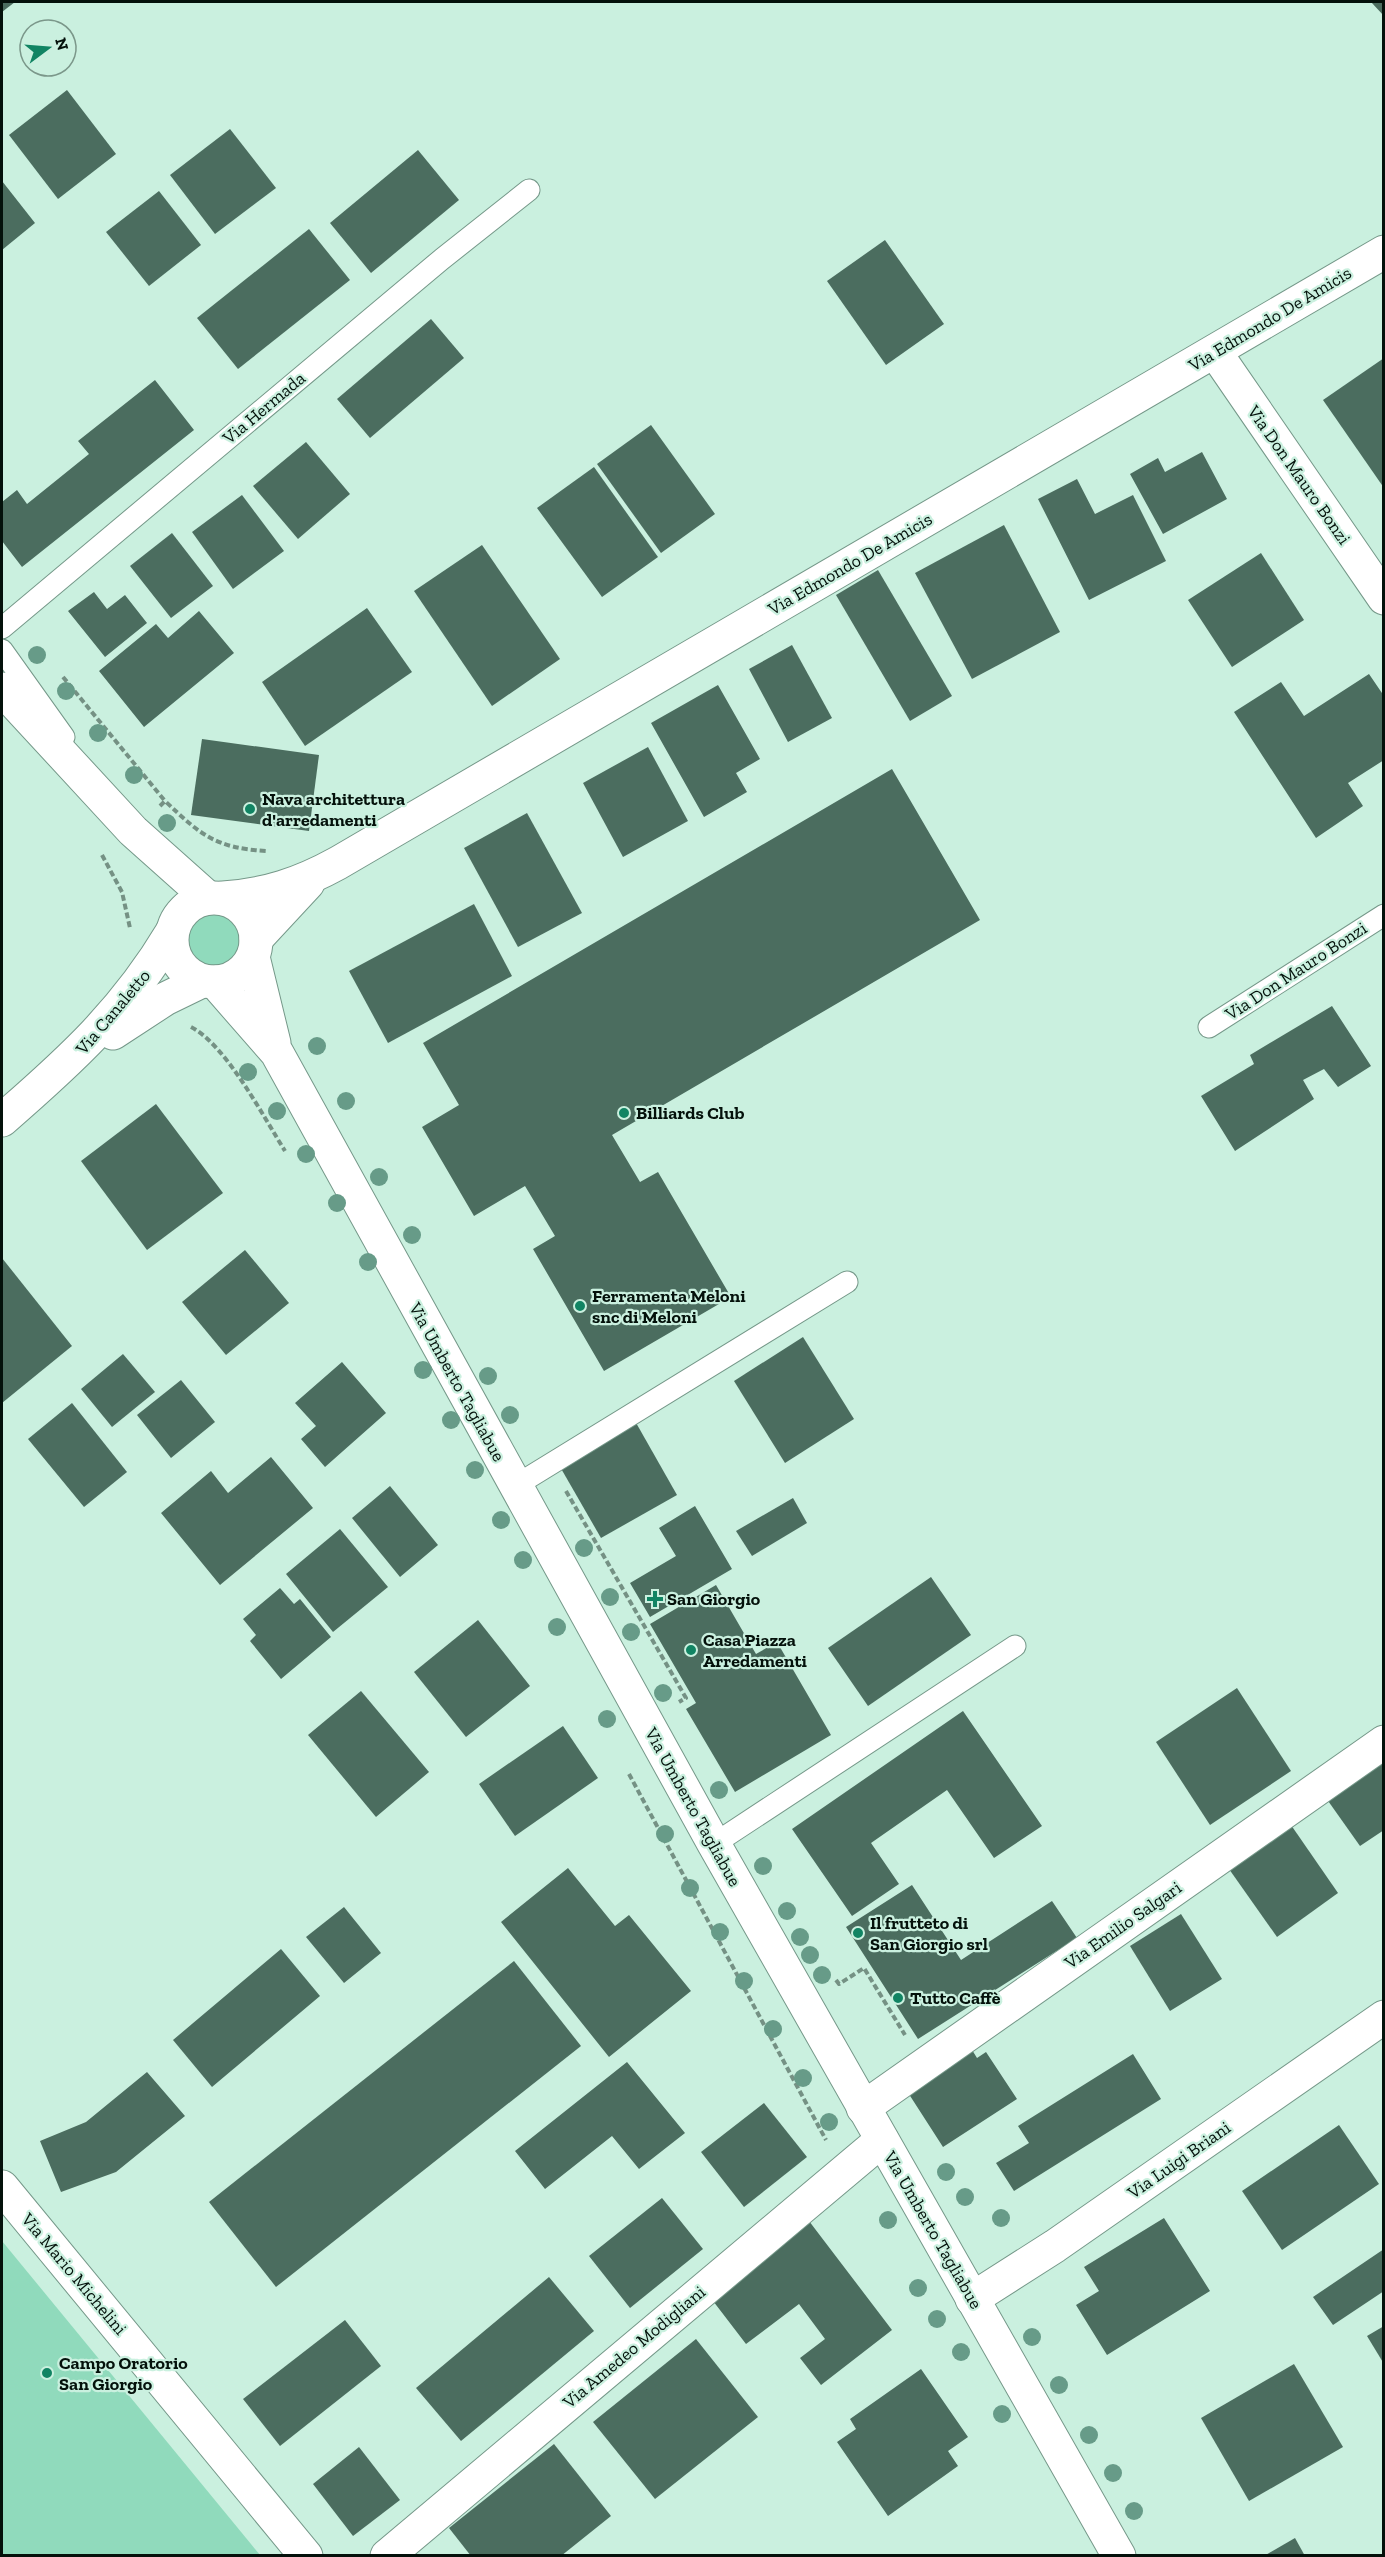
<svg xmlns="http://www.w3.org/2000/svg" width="1385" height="2557" viewBox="0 0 1385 2557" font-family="'Zilla Slab',serif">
	<rect width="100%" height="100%" fill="#caf0df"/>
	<g fill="#90dabc">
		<circle cx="214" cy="940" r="28"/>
		<polygon points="2,2241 260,2555 2,2555"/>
	</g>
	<g fill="#4b6d5f">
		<polygon points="2,2 15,2 2,12"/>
		<polygon points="1371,2 1384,2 1384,16"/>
		<polygon points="67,90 116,154 58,199 9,135"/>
		<polygon points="230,129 276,188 215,234 170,175"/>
		<polygon points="418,150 459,200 371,273 330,223"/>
		<polygon points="2,181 35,223 2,250"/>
		<polygon points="159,191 201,245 149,286 106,232"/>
		<polygon points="309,229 350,280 238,369 197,318"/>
		<polygon points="885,240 944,324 886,365 827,281"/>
		<polygon points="431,319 464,358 370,438 337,399"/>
		<polygon points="1384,358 1384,488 1323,400"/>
		<polygon points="155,380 194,430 22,567 2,541 2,502 17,490 27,504 89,454 78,441"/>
		<polygon points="651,425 715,514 661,553 597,464"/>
		<polygon points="306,442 350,494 298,539 253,486"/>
		<polygon points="1202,452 1227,499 1163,534 1130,474 1158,458 1165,472"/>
		<polygon points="594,467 658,557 602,597 537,508"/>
		<polygon points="1077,479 1095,514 1133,495 1166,561 1089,600 1038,499"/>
		<polygon points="242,495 284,551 233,589 192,532"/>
		<polygon points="1004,525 1060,632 972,679 915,573"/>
		<polygon points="172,533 213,586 171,618 130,566"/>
		<polygon points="482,545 560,659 492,706 414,591"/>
		<polygon points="1261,553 1304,620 1232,667 1188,600"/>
		<polygon points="878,570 952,696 910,721 836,595"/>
		<polygon points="94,592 107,609 125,595 147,623 105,657 68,611"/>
		<polygon points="367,608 412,672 305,746 262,682"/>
		<polygon points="199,611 234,653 144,727 99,671 156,624 168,638"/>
		<polygon points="792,645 832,718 788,742 749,669"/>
		<polygon points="1369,674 1384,696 1384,760 1348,783 1363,806 1316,838 1234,712 1281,682 1304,716"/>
		<polygon points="718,685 760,759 736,773 747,792 704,817 651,723"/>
		<polygon points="202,739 319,755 309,831 191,815"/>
		<polygon points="648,747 688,821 623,857 583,783"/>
		<polygon points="892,769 980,920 612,1135 640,1182 658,1172 731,1297 604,1371 533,1249 555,1236 525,1186 474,1216 422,1127 459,1105 423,1043"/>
		<polygon points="527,813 582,913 518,947 464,848"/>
		<polygon points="474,904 512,976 388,1043 349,971"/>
		<polygon points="1332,1006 1371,1066 1338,1087 1324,1069 1303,1080 1314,1099 1235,1151 1201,1096 1254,1064 1250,1055"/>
		<polygon points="156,1104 223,1193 147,1250 81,1161"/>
		<polygon points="245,1250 289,1303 226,1355 182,1302"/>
		<polygon points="2,1258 72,1346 2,1403"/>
		<polygon points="803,1337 854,1419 785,1463 734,1381"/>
		<polygon points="123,1354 155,1392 112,1427 81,1389"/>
		<polygon points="342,1362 386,1413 325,1467 301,1439 316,1426 295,1403"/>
		<polygon points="181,1380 215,1422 171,1458 137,1415"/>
		<polygon points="72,1403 127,1472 84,1507 28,1439"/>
		<polygon points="635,1421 677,1495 601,1538 559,1465"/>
		<polygon points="271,1457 313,1508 220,1585 161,1513 211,1471 228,1493"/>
		<polygon points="390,1486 438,1545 400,1577 352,1518"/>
		<polygon points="793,1498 807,1523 752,1556 736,1531"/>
		<polygon points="695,1506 732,1569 650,1617 630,1583 676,1556 659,1528"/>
		<polygon points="340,1529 388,1587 333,1632 286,1574"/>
		<polygon points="931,1577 971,1635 868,1706 828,1648"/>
		<polygon points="716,1585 756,1654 777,1642 831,1735 735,1792 686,1709 696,1703 650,1624"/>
		<polygon points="280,1588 294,1604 300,1599 331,1637 281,1679 250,1641 256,1635 243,1619"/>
		<polygon points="478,1620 530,1686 466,1737 414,1672"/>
		<polygon points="1237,1688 1291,1771 1210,1825 1156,1742"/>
		<polygon points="361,1691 429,1772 376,1817 308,1735"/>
		<polygon points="963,1711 1042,1826 994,1858 947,1790 871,1843 899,1884 852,1916 792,1829"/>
		<polygon points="563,1726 598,1778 515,1836 479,1784"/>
		<polygon points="1384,1757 1384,1830 1360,1846 1326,1798"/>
		<polygon points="1291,1825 1338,1893 1277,1937 1229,1869"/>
		<polygon points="568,1868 615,1926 629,1915 691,1991 609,2057 501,1922"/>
		<polygon points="912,1885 961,1960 1052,1901 1077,1938 918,2039 846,1927"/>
		<polygon points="344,1907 381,1953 344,1983 306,1937"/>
		<polygon points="1181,1914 1222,1979 1170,2011 1130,1946"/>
		<polygon points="281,1949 320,1996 212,2087 173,2040"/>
		<polygon points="514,1961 581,2046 276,2287 209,2202"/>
		<polygon points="969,2045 977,2058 986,2052 1017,2099 943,2147 905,2088"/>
		<polygon points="1133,2054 1161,2099 1014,2191 996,2163 1029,2143 1018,2126"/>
		<polygon points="627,2062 685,2133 639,2169 612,2136 545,2189 515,2151"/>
		<polygon points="147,2072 185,2116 116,2172 61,2192 40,2141 86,2122"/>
		<polygon points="764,2103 807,2157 744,2207 701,2152"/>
		<polygon points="1339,2125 1379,2184 1282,2250 1242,2191"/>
		<polygon points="662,2198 703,2249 630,2308 589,2256"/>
		<polygon points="1164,2218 1210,2291 1107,2355 1076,2305 1099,2291 1084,2267"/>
		<polygon points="809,2221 892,2330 821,2385 800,2358 825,2339 799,2304 746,2344 710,2297"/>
		<polygon points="1384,2249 1384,2291 1333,2325 1313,2297"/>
		<polygon points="549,2277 594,2331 461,2441 416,2388"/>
		<polygon points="345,2320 381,2366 280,2446 243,2399"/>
		<polygon points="1384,2326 1384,2364 1367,2336"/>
		<polygon points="696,2339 758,2417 655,2499 593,2422"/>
		<polygon points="1294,2364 1343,2447 1249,2501 1201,2418"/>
		<polygon points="921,2369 968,2437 948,2451 958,2466 888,2516 837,2442 856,2429 850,2419"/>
		<polygon points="554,2444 611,2516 561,2556 471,2556 449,2528"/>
		<polygon points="359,2447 400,2500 353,2536 313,2484"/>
		<polygon points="1295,2538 1305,2556 1264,2556"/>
	</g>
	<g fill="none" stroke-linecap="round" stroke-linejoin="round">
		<defs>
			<g id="service">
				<polyline points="2,628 442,259 529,190"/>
				<polyline points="2,650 64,737"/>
				<polyline points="1209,1027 1384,915"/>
				<polyline points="515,1486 847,1282"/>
				<polyline points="714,1844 1015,1646"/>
			</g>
			<g id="minor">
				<polyline points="1215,352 1384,598"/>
				<path d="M223 898C266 895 300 884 338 863L1384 252"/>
				<polyline points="256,939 308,883"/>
				<polyline points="863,2108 1384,1742"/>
				<polyline points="2,2187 306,2556"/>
				<polyline points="972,2299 1055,2246 1384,2017"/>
				<polyline points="387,2556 882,2140"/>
			</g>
			<g id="tertiary">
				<polyline points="2,689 133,831 207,897"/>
				<circle cx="214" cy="940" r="42"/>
				<polyline points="253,957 274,1043"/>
				<polyline points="215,982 277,1053 714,1844 1119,2556"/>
				<polyline points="113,1033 165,999 202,981"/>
				<path d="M2 1120C70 1061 125 1011 172 932"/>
			</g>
		</defs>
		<use href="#service" stroke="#759889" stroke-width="23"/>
		<use href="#minor" stroke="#759889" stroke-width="35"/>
		<use href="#tertiary" stroke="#759889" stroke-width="35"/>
		<g stroke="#759184" stroke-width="4" stroke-dasharray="6 3" stroke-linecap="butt">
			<polyline points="63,677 165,801"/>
			<path d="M160 806 165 801C201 835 215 848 266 851"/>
			<polyline points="102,855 122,892 130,928"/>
			<path d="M191 1027C226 1045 263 1116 285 1151"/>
			<polyline points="566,1491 686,1698 679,1702"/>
			<polyline points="629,1774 826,2140"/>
			<polyline points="836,1980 839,1984 864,1968 905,2035"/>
		</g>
		<use href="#service" stroke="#fff" stroke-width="21"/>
		<use href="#minor" stroke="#fff" stroke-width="33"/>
		<use href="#tertiary" stroke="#fff" stroke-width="33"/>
	</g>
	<g fill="#679b88">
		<circle cx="37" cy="655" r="9"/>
		<circle cx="66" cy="691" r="9"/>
		<circle cx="98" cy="733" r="9"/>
		<circle cx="134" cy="775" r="9"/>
		<circle cx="167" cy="823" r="9"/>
		<circle cx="317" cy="1046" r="9"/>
		<circle cx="248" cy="1072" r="9"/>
		<circle cx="346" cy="1101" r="9"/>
		<circle cx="277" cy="1111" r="9"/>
		<circle cx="306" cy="1154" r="9"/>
		<circle cx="379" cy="1177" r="9"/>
		<circle cx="337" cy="1203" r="9"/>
		<circle cx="412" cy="1235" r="9"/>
		<circle cx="368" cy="1262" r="9"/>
		<circle cx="423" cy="1370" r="9"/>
		<circle cx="488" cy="1376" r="9"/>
		<circle cx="510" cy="1415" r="9"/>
		<circle cx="451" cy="1420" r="9"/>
		<circle cx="475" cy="1470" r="9"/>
		<circle cx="501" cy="1520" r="9"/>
		<circle cx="584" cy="1548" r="9"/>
		<circle cx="523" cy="1560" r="9"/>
		<circle cx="610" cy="1597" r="9"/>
		<circle cx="557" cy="1627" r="9"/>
		<circle cx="631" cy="1632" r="9"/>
		<circle cx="663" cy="1693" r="9"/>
		<circle cx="607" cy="1719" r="9"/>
		<circle cx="719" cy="1790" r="9"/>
		<circle cx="665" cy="1834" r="9"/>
		<circle cx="763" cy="1866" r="9"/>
		<circle cx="690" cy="1888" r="9"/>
		<circle cx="787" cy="1911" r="9"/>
		<circle cx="720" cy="1932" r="9"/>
		<circle cx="800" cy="1937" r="9"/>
		<circle cx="810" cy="1955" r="9"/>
		<circle cx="822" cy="1975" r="9"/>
		<circle cx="744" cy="1981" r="9"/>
		<circle cx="773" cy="2029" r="9"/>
		<circle cx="803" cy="2078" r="9"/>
		<circle cx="829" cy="2122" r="9"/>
		<circle cx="946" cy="2172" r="9"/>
		<circle cx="965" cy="2197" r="9"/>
		<circle cx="1001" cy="2218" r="9"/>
		<circle cx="888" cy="2220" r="9"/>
		<circle cx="918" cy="2288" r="9"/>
		<circle cx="937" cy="2319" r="9"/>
		<circle cx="1032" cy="2337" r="9"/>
		<circle cx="961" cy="2352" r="9"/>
		<circle cx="1059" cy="2385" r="9"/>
		<circle cx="1002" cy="2414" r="9"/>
		<circle cx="1089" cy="2435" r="9"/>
		<circle cx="1113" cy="2473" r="9"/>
		<circle cx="1134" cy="2511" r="9"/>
	</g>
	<g fill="#118463" stroke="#caf0df" stroke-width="2">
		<circle cx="250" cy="809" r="6"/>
		<circle cx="624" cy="1113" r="6"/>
		<circle cx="580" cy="1306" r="6"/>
		<path d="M652 1590h6v6h6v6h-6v6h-6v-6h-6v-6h6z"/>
		<circle cx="691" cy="1650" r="6"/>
		<circle cx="858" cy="1933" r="6"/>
		<circle cx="898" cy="1998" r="6"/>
		<circle cx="47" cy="2373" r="6"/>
	</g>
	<g text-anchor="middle" stroke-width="4.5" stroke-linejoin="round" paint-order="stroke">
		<g font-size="18" fill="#04110b" stroke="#caf0df">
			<text transform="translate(1270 319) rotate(-31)" y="6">Via Edmondo De Amicis</text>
			<text transform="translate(264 408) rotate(-40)" y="6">Via Hermada</text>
			<text transform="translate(1299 475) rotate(55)" y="6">Via Don Mauro Bonzi</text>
			<text transform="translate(850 564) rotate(-30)" y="6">Via Edmondo De Amicis</text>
			<text transform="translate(1296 971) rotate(-33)" y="6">Via Don Mauro Bonzi</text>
			<text transform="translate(113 1012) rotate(-50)" y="6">Via Canaletto</text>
			<text transform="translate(457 1382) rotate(61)" y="6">Via Umberto Tagliabue</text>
			<text transform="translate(693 1807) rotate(61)" y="6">Via Umberto Tagliabue</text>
			<text transform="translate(1123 1925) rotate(-35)" y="6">Via Emilio Salgari</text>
			<text transform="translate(1179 2160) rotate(-35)" y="6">Via Luigi Briani</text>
			<text transform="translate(933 2230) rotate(60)" y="6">Via Umberto Tagliabue</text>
			<text transform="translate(74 2274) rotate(50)" y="6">Via Mario Michelini</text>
			<text transform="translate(634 2347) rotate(-40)" y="6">Via Amedeo Modigliani</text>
		</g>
		<g font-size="18" font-weight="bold" fill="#04110b" stroke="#caf0df" text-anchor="start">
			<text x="262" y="805">Nava architettura<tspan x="262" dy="21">d'arredamenti</tspan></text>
			<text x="636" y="1119">Billiards Club</text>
			<text x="592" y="1302">Ferramenta Meloni<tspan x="592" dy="21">snc di Meloni</tspan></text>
			<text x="667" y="1605">San Giorgio</text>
			<text x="703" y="1646">Casa Piazza<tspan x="703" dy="21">Arredamenti</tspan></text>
			<text x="870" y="1929">Il frutteto di<tspan x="870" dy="21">San Giorgio srl</tspan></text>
			<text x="910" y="2004">Tutto Caffè</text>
			<text x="59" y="2369">Campo Oratorio<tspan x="59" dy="21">San Giorgio</tspan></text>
		</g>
	</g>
	<rect width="1385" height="2557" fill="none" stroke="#04110b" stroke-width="6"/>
	<g transform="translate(48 48) rotate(74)"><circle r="28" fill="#caf0df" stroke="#7b978a" stroke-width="1.5"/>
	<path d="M0-4.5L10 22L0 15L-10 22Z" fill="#118463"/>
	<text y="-9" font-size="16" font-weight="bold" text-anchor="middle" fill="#04110b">N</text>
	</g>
</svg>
